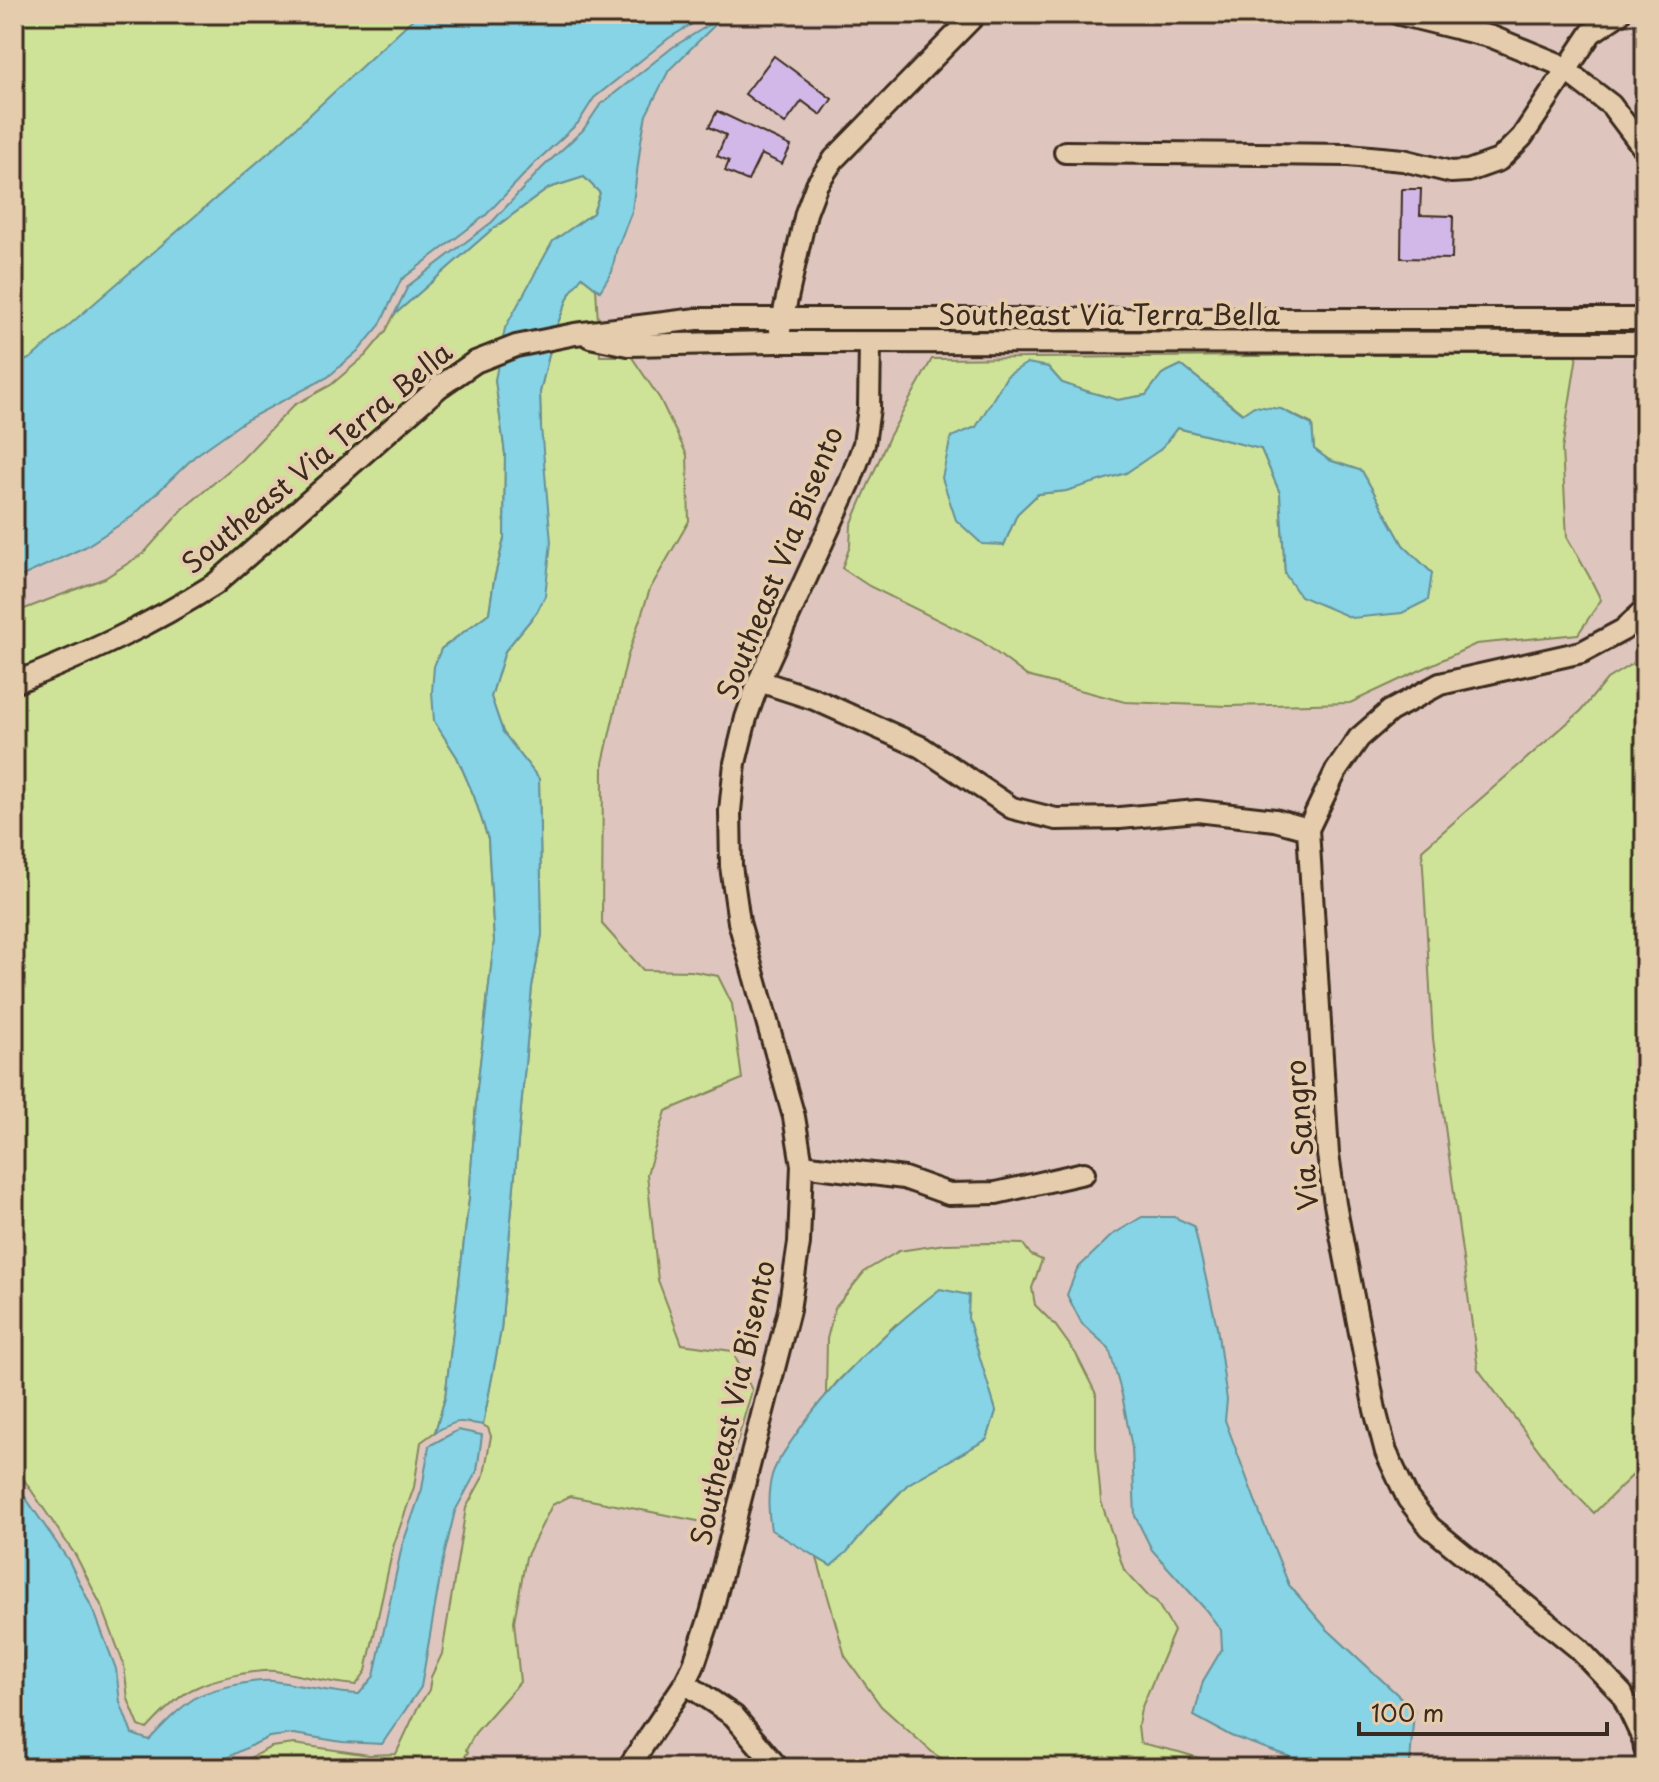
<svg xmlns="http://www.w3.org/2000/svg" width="1659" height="1782" viewBox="0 0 1659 1782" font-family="'Playpen Sans',sans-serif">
	<rect width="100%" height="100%" fill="#dec6bf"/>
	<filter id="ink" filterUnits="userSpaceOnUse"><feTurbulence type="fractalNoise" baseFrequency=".0125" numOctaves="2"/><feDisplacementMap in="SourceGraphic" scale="16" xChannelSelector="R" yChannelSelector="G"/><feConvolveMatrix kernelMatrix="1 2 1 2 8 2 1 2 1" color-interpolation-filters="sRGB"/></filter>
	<g filter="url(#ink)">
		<g fill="#cee398" stroke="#84865b" stroke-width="2" fill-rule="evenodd">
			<polygon points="14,14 511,14 14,487"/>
			<path d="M584 177 600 193 593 213 553 242 495 380 505 454 504 539 494 580 489 613 441 649 434 721 457 757 474 796 488 839 494 941 477 1089 469 1199 445 1398 435 1432 421 1442 414 1487 394 1544 366 1671 356 1685C328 1683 302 1675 275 1671 256 1669 212 1679 195 1688 180 1694 158 1717 147 1729L139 1726 128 1699 124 1665 103 1609 76 1556 14 1465V613L105 578 144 553 183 509 240 461 294 405 331 385 366 355 386 331 394 315 490 231 549 188Z"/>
			<polygon points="581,276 596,288 600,356 631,356 660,399 687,455 689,521 650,589 627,658 603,763 602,924 643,970 691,971 718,976 732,1004 742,1079 666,1111 647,1174 658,1280 682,1344 732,1351 752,1390 713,1524 570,1496 552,1505 526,1557 514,1621 520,1682 475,1733 466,1750 468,1752 457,1768 230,1768 271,1747 294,1744 369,1755 396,1754 417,1709 429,1690 431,1677 442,1654 466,1508 484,1475 491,1436 488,1428 483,1425 501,1330 532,987 542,935 539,779 503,732 491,697 505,651 537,612 541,427 540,392 555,330 570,293"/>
			<path d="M1346 355H1577L1562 450 1567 537 1589 576 1601 600 1578 634 1476 644 1350 703 1227 706 1125 702 1027 676 981 641 869 586 842 568 850 546 851 525 889 437 932 359ZM1181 365 1243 414 1281 409 1312 424 1314 449 1329 460 1362 471 1403 545 1432 573 1285 574 1280 493 1261 449 1177 428 1161 449 1066 491 1038 494 1017 514 1004 545 951 438 976 427 1048 367 1062 383 1086 391 1118 400 1146 395 1162 374Z"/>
			<polygon points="1645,656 1645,1463 1594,1513 1559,1477 1478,1369 1433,1039 1422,850 1581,711 1607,679"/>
			<polygon points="990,1243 1023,1244 1031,1255 1042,1260 1032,1288 1035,1305 1055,1325 1076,1354 1096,1394 1096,1447 1101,1501 1124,1570 1149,1597 1156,1601 1174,1631 1141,1709 1138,1725 1140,1743 1179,1752 1232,1768 957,1768 933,1753 881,1706 845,1656 817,1558 831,1566 908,1484 987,1439 996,1411 967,1318 896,1324 837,1382 826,1396 827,1339 835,1308 865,1271 899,1251 945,1244"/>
		</g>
		<g fill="#86d4e5" stroke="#689095" stroke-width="2">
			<polygon points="418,14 709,14 669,38 594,98 578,123 537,161 486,215 401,280 380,325 360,349 328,377 246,420 195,456 133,516 85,547 14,580 14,366 31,358 275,147"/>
			<path d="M725 15 669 70 646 115 641 141 632 211 616 251 612 272 600 291 582 277 570 293 555 330 540 392 541 427 551 542 545 596 537 612 505 651 491 697 503 732 539 779 542 935 532 987 501 1330 483 1425C458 1420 457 1420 435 1432L445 1398 469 1199 477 1089 494 941 488 839 474 796 457 757 434 721 432 692 434 666 441 649 489 613 494 580 504 539 505 454 495 380 505 328 553 241 593 213 600 193 584 177 549 188 490 231 394 315 408 286 492 222 542 168 583 130 600 105 673 47Z"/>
			<polygon points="1027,363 1048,367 1062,383 1086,391 1118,400 1146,395 1162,374 1181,365 1242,414 1254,406 1281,409 1312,425 1314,449 1329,460 1362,471 1403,545 1432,573 1428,600 1402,613 1352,618 1300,596 1285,574 1280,493 1261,449 1177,428 1161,449 1126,473 1066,491 1038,494 1017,514 1004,545 982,544 956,520 942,478 951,437 976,427 1007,376"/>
			<polygon points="1142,1217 1174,1217 1194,1226 1217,1327 1227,1400 1225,1420 1262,1519 1289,1585 1327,1629 1414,1710 1410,1763 1408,1768 1311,1768 1293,1758 1231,1736 1194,1716 1203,1681 1222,1649 1221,1630 1205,1609 1152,1550 1135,1516 1132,1448 1122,1395 1109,1348 1082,1324 1067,1295 1077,1269 1112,1235"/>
			<path d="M940 1289 969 1295 968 1318 996 1411 987 1439 908 1484 878 1515 847 1552 831 1566 771 1530C768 1513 767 1493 772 1475 775 1464 784 1453 790 1443 829 1383 884 1333 940 1289Z"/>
			<path d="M458 1430 482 1435 477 1471 455 1511 443 1560 421 1687 382 1744 342 1742 294 1734 269 1737 230 1756 216 1768H14V1683L23 1660 14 1596V1481L69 1561 95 1614 116 1669 120 1702 132 1734 149 1740C163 1725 178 1709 195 1698 209 1689 257 1679 273 1681 302 1685 330 1693 359 1694L374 1676 402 1546 422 1489 429 1446Z"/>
		</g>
		<g fill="#d1b8e8" stroke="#3b2a1e" stroke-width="2">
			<polygon points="774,56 832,99 821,115 802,101 785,124 745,94"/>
			<polygon points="717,111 791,146 782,164 761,154 748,181 725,171 729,161 717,156 726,135 709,127"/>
			<polygon points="1402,189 1421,189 1420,215 1453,216 1452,259 1401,258"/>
		</g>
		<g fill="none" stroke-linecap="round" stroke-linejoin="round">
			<defs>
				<g id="minor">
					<polyline points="1399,14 1492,37 1556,63 1611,105 1645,150"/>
					<polyline points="1065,152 1348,155 1403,160 1451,172 1468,171 1499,160 1522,137 1591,33 1619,14"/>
					<polyline points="780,330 806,213 817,184 834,159 976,14"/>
					<polyline points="590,337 628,345 778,342 1645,343"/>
					<polyline points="1645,610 1623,630 1582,652 1440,684 1390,711 1359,738 1336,771 1308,829 1328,1154 1335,1204 1375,1410 1386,1452 1408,1499 1430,1527 1578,1648 1622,1694 1644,1741 1645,1749"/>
					<polyline points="759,681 814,699 921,747 1012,808 1056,819 1120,818 1197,811 1275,820 1308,829"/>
					<path d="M14 683C87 654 149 626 215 584L439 387 475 362 516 346 575 334 697 319H1645"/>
					<polyline points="802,1165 904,1178 949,1194 996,1193 1084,1173"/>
					<polyline points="685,1683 734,1716 778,1768"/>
					<polyline points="628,1768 685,1683 693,1667 711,1614 789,1310 799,1243 802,1165 794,1117 739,922 731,866 730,811 735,763 746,718 759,681 850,482 864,444 869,408 870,343"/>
				</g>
			</defs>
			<use href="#minor" stroke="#3b2a1e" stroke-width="26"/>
			<use href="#minor" stroke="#e4ccad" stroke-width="20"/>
		</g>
	</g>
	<g text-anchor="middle" stroke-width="8" stroke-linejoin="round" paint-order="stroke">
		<g font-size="28" fill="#3b2a1e" stroke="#e4ccad">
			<text x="1109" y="325">Southeast Via Terra Bella</text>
			<text transform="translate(317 458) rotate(-40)" y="10">Southeast Via Terra Bella</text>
			<text transform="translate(780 563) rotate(-68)" y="10">Southeast Via Bisento</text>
			<text transform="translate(1302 1135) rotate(-95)" y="10">Via Sangro</text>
			<text transform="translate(733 1403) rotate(-77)" y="10">Southeast Via Bisento</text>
		</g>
	</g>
	<rect width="1659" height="1782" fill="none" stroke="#e4ccad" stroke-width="48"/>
	<rect x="24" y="24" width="1611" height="1734" fill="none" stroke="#3b2a1e" stroke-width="3" filter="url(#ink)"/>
	<path d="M1359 1722v12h248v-12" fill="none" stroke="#3b2a1e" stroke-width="4"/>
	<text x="1371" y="1722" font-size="24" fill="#3b2a1e" stroke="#e4ccad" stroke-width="6" paint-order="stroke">100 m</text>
</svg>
